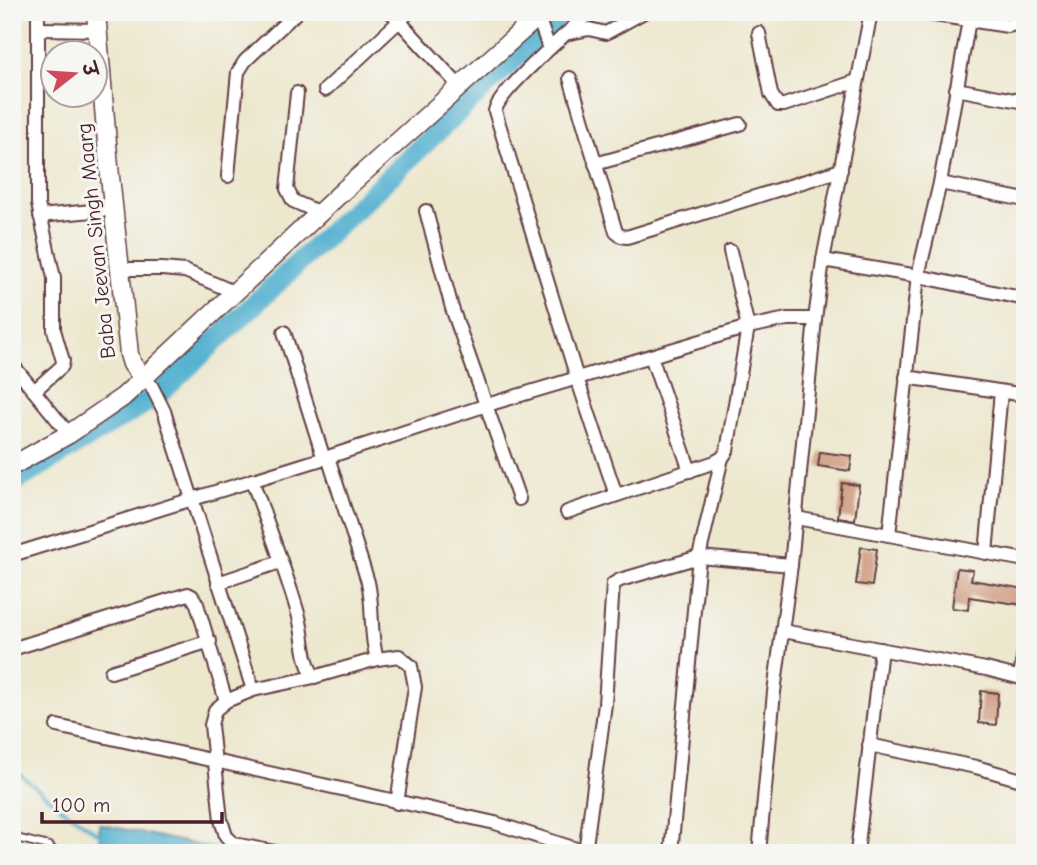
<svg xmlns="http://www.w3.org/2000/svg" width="1037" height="865" viewBox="0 0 1037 865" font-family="'Comic Neue','Playpen Sans Deva',sans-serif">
	<rect width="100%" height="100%" fill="#f6f6f2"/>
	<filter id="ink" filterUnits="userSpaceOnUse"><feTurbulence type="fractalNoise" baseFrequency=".0143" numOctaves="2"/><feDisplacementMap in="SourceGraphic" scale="14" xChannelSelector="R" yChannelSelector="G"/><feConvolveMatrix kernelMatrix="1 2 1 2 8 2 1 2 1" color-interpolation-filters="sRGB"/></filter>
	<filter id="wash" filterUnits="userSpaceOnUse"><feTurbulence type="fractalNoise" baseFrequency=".00686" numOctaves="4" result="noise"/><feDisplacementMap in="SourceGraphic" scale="28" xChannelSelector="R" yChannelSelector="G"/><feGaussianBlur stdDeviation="1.57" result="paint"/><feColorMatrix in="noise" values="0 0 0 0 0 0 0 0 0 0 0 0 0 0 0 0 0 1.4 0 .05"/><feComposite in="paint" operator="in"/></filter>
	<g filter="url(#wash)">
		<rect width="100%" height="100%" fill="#ede7cd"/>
		<polygon fill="#52b1d0" stroke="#4e687e" stroke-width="2" points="99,824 236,853 109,853 100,841"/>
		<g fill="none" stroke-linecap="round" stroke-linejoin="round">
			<polyline stroke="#52b1d0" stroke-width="3.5" points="12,768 60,807 103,837"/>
			<polyline stroke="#52b1d0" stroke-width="21" points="12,483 157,396 564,12"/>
		</g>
		<g id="blocks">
			<g fill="#ce987d">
				<polygon points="820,452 852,456 850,471 818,466"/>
				<polygon points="842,483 859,485 855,520 838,517"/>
				<polygon points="861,547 877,549 872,586 856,584"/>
				<polygon points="957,568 973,570 971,580 1025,589 1024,605 969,597 968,610 952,608"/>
				<polygon points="981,691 998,693 996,725 979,723"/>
			</g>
		</g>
	</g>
	<g filter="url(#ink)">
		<use href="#blocks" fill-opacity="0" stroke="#623d43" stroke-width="2"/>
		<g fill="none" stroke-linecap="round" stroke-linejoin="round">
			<defs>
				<polyline id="lane" points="12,837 49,846 56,853"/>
				<g id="street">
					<polyline points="391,12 460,87"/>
					<path d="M591 12C572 28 499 91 495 111L577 378 616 495"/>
					<polyline points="915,12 1008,26 1019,23 1022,12"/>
					<polyline points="538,17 549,48"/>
					<polyline points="38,29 98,30"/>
					<polyline points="570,33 589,29 606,33 644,12"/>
					<polyline points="759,33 771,94 778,105 784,105 857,81"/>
					<polyline points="570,78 616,232 621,236 627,237 841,170"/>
					<polyline points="956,89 1025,102"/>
					<polyline points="325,90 409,12"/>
					<polyline points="297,93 287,189 293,201 320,213"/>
					<polyline points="595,164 740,124"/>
					<polyline points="228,176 238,72 245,61 297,12"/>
					<polyline points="940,183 1025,200"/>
					<polyline points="426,211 452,308 519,499"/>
					<polyline points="40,216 113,209"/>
					<polyline points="823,260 871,12"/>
					<polyline points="120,269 162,269 185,271 236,293"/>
					<polyline points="284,332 324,459"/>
					<polyline points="651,356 690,471"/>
					<polyline points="12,364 69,434"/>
					<polyline points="906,377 1025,395"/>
					<polyline points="143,378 151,385 164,411 253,690"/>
					<polyline points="34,391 62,366 63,361 54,330 54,278 38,204 38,12"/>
					<path d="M328 457 368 582C374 608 369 633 377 659"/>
					<path d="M252 480C267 523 284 566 297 610 305 633 301 656 314 677"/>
					<polyline points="567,512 715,462 722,458 727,451 748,327 730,251"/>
					<polyline points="796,518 1025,560"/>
					<polyline points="889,535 918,276 940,183 969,20"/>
					<polyline points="986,553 1001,392"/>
					<polyline points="12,555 328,457 487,405 748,327 787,319 815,319"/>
					<polyline points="218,583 280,562"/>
					<polyline points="783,631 986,669 1025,679"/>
					<polyline points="12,649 188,594 192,596 197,604 226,701"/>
					<polyline points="111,672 210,641"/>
					<polyline points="1020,677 1025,645"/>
					<polyline points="57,726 495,823 589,853"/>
					<polyline points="869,745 976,767 1025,781"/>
					<polyline points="280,853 234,844 226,836 221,820 211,725 215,710 226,701 253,690 314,677 377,659 399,656 411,666 415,687 397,803"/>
					<polyline points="585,853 605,704 613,584 620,580 699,557 791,565"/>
					<polyline points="671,853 699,557 722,458"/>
					<polyline points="759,853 774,692 791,565 815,319 823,260 918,276 1025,299"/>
					<polyline points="857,853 881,649"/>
				</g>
				<g id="secondary">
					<polyline points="96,12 109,167 129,354 132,364 143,378"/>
					<polyline points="12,466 69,434 123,397 344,190 543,12"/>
				</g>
			</defs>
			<use href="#lane" stroke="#623d43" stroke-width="10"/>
			<use href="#street" stroke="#623d43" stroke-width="16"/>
			<use href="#secondary" stroke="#623d43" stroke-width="21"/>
			<use href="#lane" stroke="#fff" stroke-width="6"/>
			<use href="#street" stroke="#fff" stroke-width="12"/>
			<use href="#secondary" stroke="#fff" stroke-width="18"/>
		</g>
	</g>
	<g text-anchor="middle" stroke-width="6" stroke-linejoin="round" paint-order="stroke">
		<g font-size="21" fill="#4a1f2b" stroke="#f6f6f2">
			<text transform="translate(96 241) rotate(-96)" y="7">Baba Jeevan Singh Maarg</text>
		</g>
	</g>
	<rect width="1037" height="865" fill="none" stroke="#f6f6f2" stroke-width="42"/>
	<g transform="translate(74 74) rotate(73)"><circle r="33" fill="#f6f6f2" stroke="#b1a0a2" stroke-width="2"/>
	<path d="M0-5L12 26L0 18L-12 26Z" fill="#d1495b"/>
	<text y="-10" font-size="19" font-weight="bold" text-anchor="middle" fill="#4a1f2b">उ</text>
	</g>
	<path d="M42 812v10h180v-10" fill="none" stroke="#4a1f2b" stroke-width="3.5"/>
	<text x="52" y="812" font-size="21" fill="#4a1f2b" stroke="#f6f6f2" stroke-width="5" paint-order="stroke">100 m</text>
</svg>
